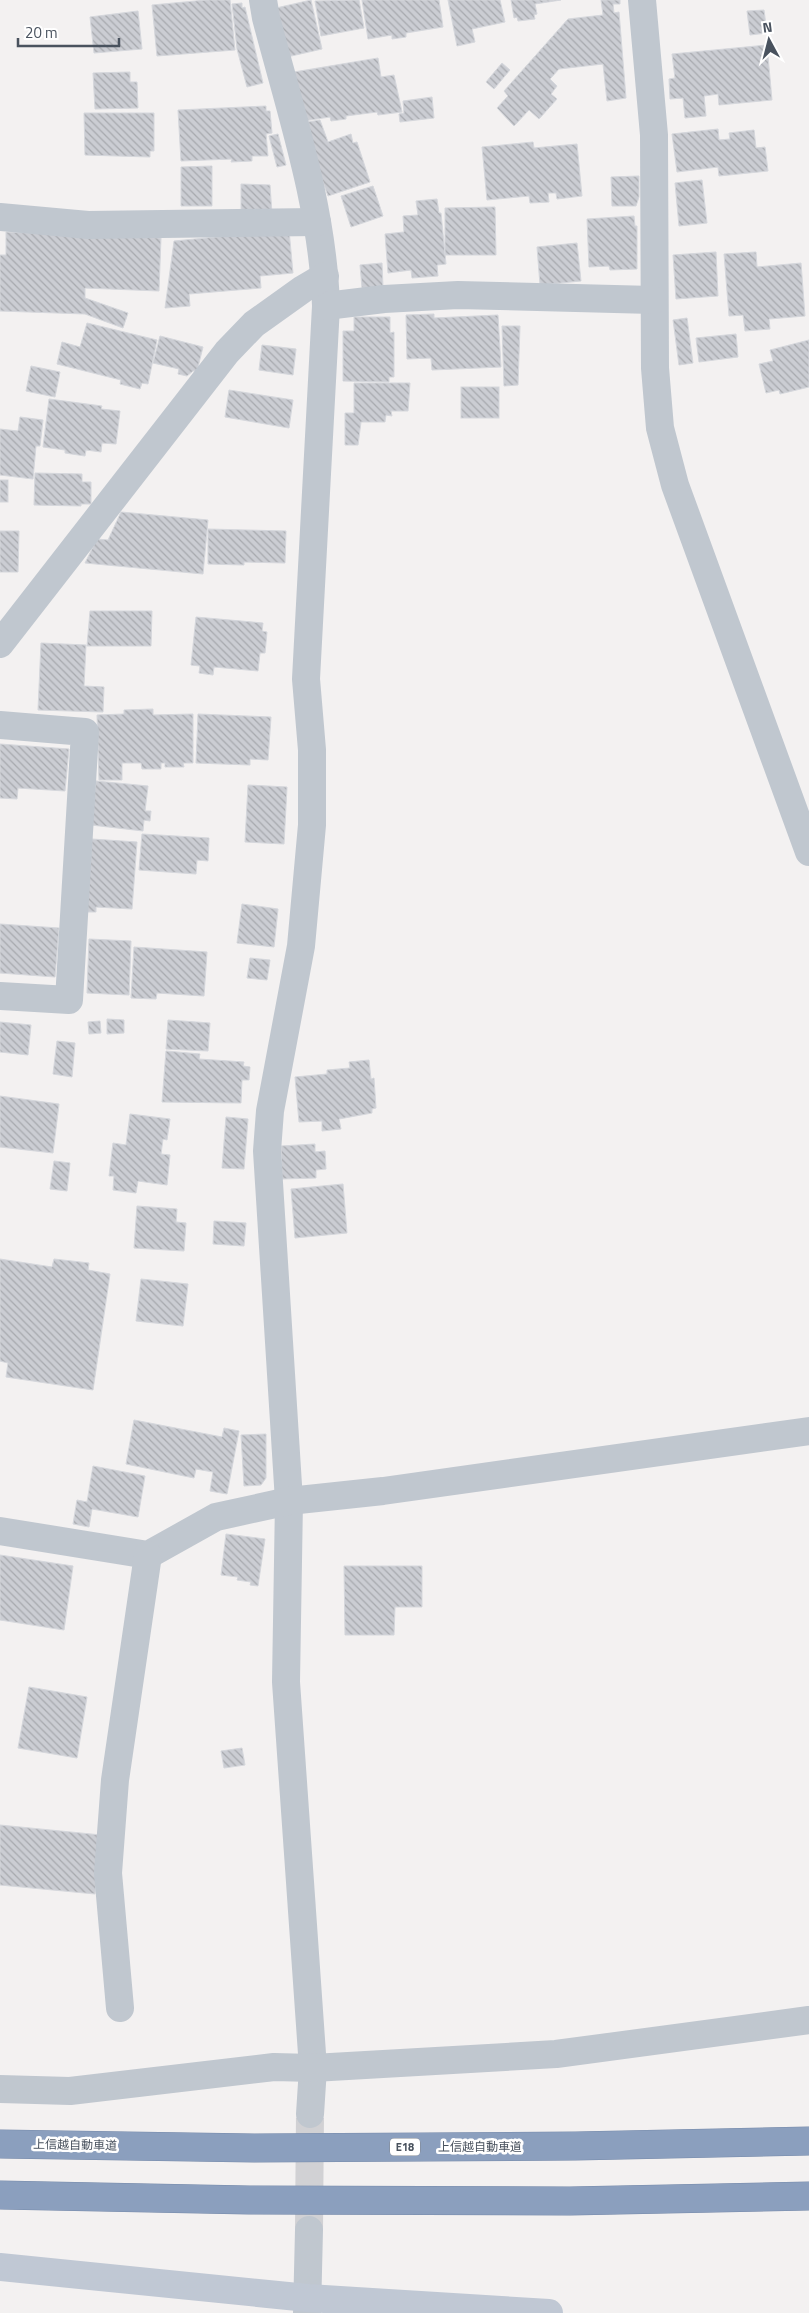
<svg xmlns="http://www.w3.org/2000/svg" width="809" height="2313" viewBox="0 0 809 2313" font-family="'Titillium Web','Noto Sans JP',sans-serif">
	<defs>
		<pattern id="building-back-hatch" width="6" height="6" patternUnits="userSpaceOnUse" patternTransform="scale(1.25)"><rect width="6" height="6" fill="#cbcdd3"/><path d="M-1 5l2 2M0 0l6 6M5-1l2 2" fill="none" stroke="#a7a9ae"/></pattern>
	</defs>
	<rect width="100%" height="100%" fill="#f3f1f1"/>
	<g fill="url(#building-back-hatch)" stroke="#d5d7dc">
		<polygon points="206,0 230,0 235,50 157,56 152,5"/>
		<polygon points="311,0 322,49 287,57 276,8"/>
		<polygon points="359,0 364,28 321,36 315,1"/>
		<polygon points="362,0 439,0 443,27 406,33 406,37 392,39 392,35 368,39"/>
		<polygon points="448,0 500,0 505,22 472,29 475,42 457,46"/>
		<polygon points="511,0 561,0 535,4 537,14 534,15 535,19 518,21 517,17 514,18"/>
		<polygon points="601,0 620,0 620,4 613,4 614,13 619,12 626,98 607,101 603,64 559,69 550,79 557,86 551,94 557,99 539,119 529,110 514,126 497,108 508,96 504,91 568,19 603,15"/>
		<polygon points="242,3 242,8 245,7 263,83 247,87 237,49 232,4"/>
		<polygon points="764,10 767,33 750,35 747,11"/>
		<polygon points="138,11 142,49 94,53 90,17"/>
		<polygon points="767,45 772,100 719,105 718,94 704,96 706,116 685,118 683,98 670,99 669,79 675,78 672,54"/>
		<polygon points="378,58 381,77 394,75 402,112 378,115 377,112 346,116 346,119 331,121 330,117 303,121 294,72"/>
		<polygon points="502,63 510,70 494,89 486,82"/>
		<polygon points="130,72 130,82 137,82 138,108 95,109 93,73"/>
		<polygon points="432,97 434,118 400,122 399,114 404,113 403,101"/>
		<polygon points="266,106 266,111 270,111 272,133 266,134 268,156 252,156 252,161 231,162 232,159 181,161 178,110"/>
		<polygon points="84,113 154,113 154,151 150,151 150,157 85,155"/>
		<polygon points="320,120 328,142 351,134 353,143 357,142 370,182 328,196 302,123"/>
		<polygon points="718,129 719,140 730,139 729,133 754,130 756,148 765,147 768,171 719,176 718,167 677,172 672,134"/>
		<polygon points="278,134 286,165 277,167 269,136"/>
		<polygon points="533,142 534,148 577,144 582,196 557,199 556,193 548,193 549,202 530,203 529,196 487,200 482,147"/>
		<polygon points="212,166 212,206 181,206 181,167"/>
		<polygon points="639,176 639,197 636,206 612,206 611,177"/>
		<polygon points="702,180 707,223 679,226 675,183"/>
		<polygon points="241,184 270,185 272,214 241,214"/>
		<polygon points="373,186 383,216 351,227 341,196"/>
		<polygon points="437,199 439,213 441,213 446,264 437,265 438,276 412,278 411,270 388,273 385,234 404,232 403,216 418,215 416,201"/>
		<polygon points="495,207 496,255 445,255 445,208"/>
		<polygon points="634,216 635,226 637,226 637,269 610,270 609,266 589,267 587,219"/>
		<polygon points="289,230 293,273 260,276 261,288 189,294 190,306 165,308 174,241"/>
		<polygon points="6,232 161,238 159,291 85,288 85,298 128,313 123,328 85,314 0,311 0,255 6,255"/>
		<polygon points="577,243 581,281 540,285 537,247"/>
		<polygon points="716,252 718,296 676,299 673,255"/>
		<polygon points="756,252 757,267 801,263 805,316 769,319 770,329 745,331 743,315 729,316 724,254"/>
		<polygon points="382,263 383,287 362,288 360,265"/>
		<polygon points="434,314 434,318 498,315 501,367 432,370 431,358 407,359 406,315"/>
		<polygon points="354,317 390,317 390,333 394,332 394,377 389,377 389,382 343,381 343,331 354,331"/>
		<polygon points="687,318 693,363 679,365 673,320"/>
		<polygon points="87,323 157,340 148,384 142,383 140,389 120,384 121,380 57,364 62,342 80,347"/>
		<polygon points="502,326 520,326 518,385 504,386"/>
		<polygon points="736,334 738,357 699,362 696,338"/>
		<polygon points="160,336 203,347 197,371 193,371 187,376 178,374 179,369 153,363"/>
		<polygon points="809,340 809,387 780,394 779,390 766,393 759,364 773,361 770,350"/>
		<polygon points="262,345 296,349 293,375 259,370"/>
		<polygon points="31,366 60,372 55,397 26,391"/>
		<polygon points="354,383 410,383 408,411 391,411 392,416 386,415 385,422 361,422 358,445 345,445 345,413 354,413"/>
		<rect x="461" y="387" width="38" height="31"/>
		<polygon points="229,390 293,400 289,428 225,417"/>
		<polygon points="49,399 102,406 101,409 120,411 116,444 102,443 101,452 86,450 85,456 65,453 65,450 43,447"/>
		<polygon points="20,417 43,420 40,446 36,446 33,479 0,475 0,429 18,431"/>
		<polygon points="35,473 82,474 82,482 91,482 91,504 81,504 81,506 34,505"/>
		<rect x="0" y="480" width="8" height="22"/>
		<polygon points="121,512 208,520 203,574 85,563 97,539 108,540"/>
		<polygon points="208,529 286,531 285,563 244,562 244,565 208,564"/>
		<polygon points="0,531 19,531 18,572 0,572"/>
		<polygon points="90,611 152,611 151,646 87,646"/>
		<polygon points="196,617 263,623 262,631 267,632 265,653 260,653 258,671 214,667 213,675 199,673 200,666 191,665"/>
		<polygon points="41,643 86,645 84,686 104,687 103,712 38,710"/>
		<polygon points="153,709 153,715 193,714 193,763 183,763 184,767 165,767 165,763 161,763 161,769 142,769 141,763 122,763 122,780 99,780 97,715 124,714 124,710"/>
		<polygon points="198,714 271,717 268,760 250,759 250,765 196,763"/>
		<polygon points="0,744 69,749 65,791 18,788 17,799 0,798"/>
		<polygon points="96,781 148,786 145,811 151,811 150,821 144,820 143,831 91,825"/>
		<polygon points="248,785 287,787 284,844 245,842"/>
		<polygon points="142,834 209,838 208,861 197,860 196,874 139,870"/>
		<polygon points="92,839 137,842 132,909 96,907 96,912 87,912"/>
		<polygon points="242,904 278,909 274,947 237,943"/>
		<polygon points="0,924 59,928 55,977 0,973"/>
		<polygon points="89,939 131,941 129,995 87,993"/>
		<polygon points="134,947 207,952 204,996 157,993 156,999 131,998"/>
		<polygon points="250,958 270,960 267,980 247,978"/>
		<polygon points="107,1019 124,1020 124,1033 107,1034"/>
		<polygon points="168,1020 210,1023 208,1051 166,1049"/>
		<polygon points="100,1021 101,1033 89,1034 88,1022"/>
		<polygon points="0,1022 31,1025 28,1055 0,1052"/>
		<polygon points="57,1041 75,1043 72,1077 53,1074"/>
		<polygon points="166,1051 200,1054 199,1059 244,1062 243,1066 250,1067 249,1080 242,1080 241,1103 162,1102"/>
		<polygon points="369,1060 371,1079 374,1078 376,1108 372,1109 372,1113 339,1119 341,1129 322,1131 322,1121 299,1122 295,1077 327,1074 327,1070 350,1068 349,1062"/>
		<polygon points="0,1096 59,1104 53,1153 0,1147"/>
		<polygon points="130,1114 170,1119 167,1140 163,1139 161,1154 170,1155 167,1185 138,1181 136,1193 113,1190 114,1176 109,1176 113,1143 126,1145"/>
		<polygon points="226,1117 248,1119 244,1169 222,1168"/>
		<polygon points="315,1144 315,1152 325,1151 326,1169 316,1170 316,1178 282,1179 281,1146"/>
		<polygon points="54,1161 70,1163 67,1191 50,1189"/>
		<polygon points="343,1184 347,1233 295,1238 291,1189"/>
		<polygon points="137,1206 177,1209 176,1222 186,1223 184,1251 134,1248"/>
		<polygon points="214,1221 246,1223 244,1246 213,1244"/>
		<polygon points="0,1259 52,1267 54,1259 89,1263 88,1270 110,1274 93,1390 6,1377 8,1363 0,1361"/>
		<polygon points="141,1279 188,1284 183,1326 136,1321"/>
		<polygon points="134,1420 222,1437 224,1428 239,1431 227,1494 210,1491 213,1472 196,1469 194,1478 126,1464"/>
		<polygon points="266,1434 266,1478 261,1485 244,1486 241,1435"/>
		<polygon points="93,1466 145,1476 138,1517 92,1509 89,1527 73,1524 77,1500 87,1502"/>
		<polygon points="226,1534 265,1539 258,1586 250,1585 251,1582 237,1580 238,1577 221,1575"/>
		<polygon points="0,1555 73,1566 64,1630 0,1620"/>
		<polygon points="344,1566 422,1566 422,1607 395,1607 394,1635 345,1635"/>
		<polygon points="29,1687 87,1697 77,1758 18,1748"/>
		<polygon points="242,1748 245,1765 224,1768 221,1751"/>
		<polygon points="0,1825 101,1835 95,1894 0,1885"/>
	</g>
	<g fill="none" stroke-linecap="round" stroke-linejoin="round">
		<polyline stroke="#d1d1d4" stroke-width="28" stroke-dasharray="28 14" stroke-linecap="butt" points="309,2230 310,2114"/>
		<defs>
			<g id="highway">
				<polyline points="0,2144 254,2148 576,2146 809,2141"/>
				<polyline points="0,2195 249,2200 570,2201 809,2196"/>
			</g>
		</defs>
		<use href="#highway" stroke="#768aaa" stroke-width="29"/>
		<g stroke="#c0c7cf" stroke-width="28">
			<path d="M263 0 266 18C291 113 323 208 326 306L306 679 312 750V825L301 946 270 1111 267 1151 289 1501 286 1682 313 2068 310 2114"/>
			<polyline points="642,0 654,135 655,368 660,428 675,485 809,852"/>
			<polyline points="0,217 88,225 317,222"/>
			<polyline points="326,306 384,299 458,295 653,300"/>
			<polyline points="0,644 227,352 254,324 303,289 325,276"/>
			<polyline points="0,725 85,732 69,1000 0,996"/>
			<polyline points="0,1531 148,1555 216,1517 289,1501 383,1491 809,1431"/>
			<polyline points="120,2008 108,1873 115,1780 148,1555"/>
			<polyline points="0,2089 70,2091 274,2067 313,2068 556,2054 809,2020"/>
			<polyline points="307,2313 309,2230"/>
		</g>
		<polyline stroke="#c0c8d4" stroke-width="28" points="0,2267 308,2298 549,2313"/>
		<use href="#highway" stroke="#8b9fbe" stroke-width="28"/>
	</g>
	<g text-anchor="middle" stroke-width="5" stroke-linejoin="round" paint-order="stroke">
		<rect fill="#fff" stroke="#80868e" stroke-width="1" x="390" y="2138.5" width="30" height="17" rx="4"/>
		<g font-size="11" font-weight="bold" fill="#49525e">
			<text x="405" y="2151">E18</text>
		</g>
		<g font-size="12" fill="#49525e" stroke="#fff">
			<text transform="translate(75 2145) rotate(1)" y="4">上信越自動車道</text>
			<text x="480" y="2151">上信越自動車道</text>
		</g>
	</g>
	<g transform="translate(769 40) rotate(353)" stroke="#ffffff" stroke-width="4" paint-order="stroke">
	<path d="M0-4L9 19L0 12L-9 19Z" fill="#49525e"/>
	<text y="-8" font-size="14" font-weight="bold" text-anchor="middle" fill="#49525e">N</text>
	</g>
	<path d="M18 38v8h101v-8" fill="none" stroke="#49525e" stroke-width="2.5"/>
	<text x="25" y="38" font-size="15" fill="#49525e" stroke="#ffffff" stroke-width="4" paint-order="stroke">20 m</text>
</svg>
